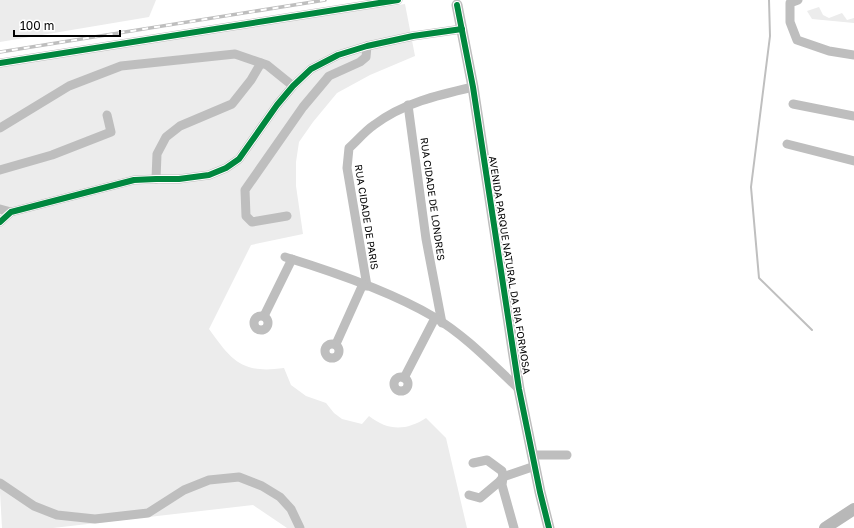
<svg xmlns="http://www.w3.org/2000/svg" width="854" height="528" viewBox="0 0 854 528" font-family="'Golos Text',sans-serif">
	<rect width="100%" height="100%" fill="#fff"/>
	<g fill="#ececec">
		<polygon points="0,0 156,0 149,17 0,42"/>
		<path d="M405 4 415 56 370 75 337 93 313 122 299 142 296 162V186L303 234 251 245 209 329C232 361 242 374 284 368L291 385 306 396 326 403 334 413 342 419 362 424 369 416C388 431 406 431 426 418L446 438 467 528H287L253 505 53 528H2L0 492V62Z"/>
		<polygon points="819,7 823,15 829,18 842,13 847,20 854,18 854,23 812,19 807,11"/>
	</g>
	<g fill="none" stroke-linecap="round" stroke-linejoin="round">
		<polyline stroke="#bfbfbf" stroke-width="2" points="769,0 770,36 751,187 759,278 812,330"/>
		<g stroke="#bebebe" stroke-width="9">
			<polyline points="798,0 790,3 790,22 797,40 829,51 854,55"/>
			<polyline points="0,63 398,0"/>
			<polyline points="793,104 854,116"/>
			<polyline points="408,105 426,239 442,323"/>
			<polyline points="0,128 69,86 121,66 235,54 267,65 293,86"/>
			<polyline points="787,144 854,161"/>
			<polyline points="0,170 52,155 111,132 107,115"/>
			<polyline points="156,179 157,154 166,137 180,126 232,104 251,80 261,63"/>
			<polyline points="0,209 11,212"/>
			<polyline points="287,216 252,222 246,216 245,190 303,107 329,76 360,62 366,57 367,46"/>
			<polyline points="0,222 11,212 134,180 156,179 179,179 209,175 226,168 239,159 277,105 293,86 311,69 338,55 367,46 413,36 462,29"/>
			<path d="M285 257C334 272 390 291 434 317 466 336 492 364 519 389"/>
			<path d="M367 286 347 168 349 148C357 141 365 131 374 125 403 103 438 95 473 87"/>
			<polyline points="264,316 292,259"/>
			<circle cx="261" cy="323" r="7"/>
			<polyline points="336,344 363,284"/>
			<circle cx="332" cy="351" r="7"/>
			<circle cx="401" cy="384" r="7"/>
			<polyline points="404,378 435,318"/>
			<polyline points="532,455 567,455"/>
			<polyline points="473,463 487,460 502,471 503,477 502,485 514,528"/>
			<polyline points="0,483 34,506 57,515 95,519 148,513 184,490 209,480 239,477 262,486 280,497 291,509 300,528"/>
			<polyline points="469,495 480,498 499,482 503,477 535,466"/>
		</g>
		<polyline stroke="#bebebe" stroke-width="11" points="457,5 473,87 519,389 540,492 549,528"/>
		<polyline stroke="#b8b8b8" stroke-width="12" points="825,528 854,509"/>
		<defs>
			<polyline id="rail" points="0,52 325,0"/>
		</defs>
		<use href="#rail" stroke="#bebebe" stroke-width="3.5"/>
		<use href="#rail" stroke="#fff" stroke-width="2" stroke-dasharray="6" stroke-linecap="butt"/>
		<defs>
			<g id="cycleway">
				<polyline points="457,5 473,87 519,389 540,492 549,528"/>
				<polyline points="0,63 398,0"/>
				<polyline points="0,222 11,212 134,180 156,179 179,179 209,175 226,168 239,159 277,105 293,86 311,69 338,55 367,46 413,36 462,29"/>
			</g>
		</defs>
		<use href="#cycleway" stroke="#fff" stroke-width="8"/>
		<use href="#cycleway" stroke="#00873e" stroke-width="6"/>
	</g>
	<g text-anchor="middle" stroke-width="3.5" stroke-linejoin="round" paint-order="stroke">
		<g font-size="10" fill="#000" stroke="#fff">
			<text transform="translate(433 199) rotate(82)" y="4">RUA CIDADE DE LONDRES</text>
			<text transform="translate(367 217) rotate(81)" y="4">RUA CIDADE DE PARIS</text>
			<text transform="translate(510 265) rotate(81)" y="4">AVENIDA PARQUE NATURAL DA RIA FORMOSA</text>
		</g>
	</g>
	<path d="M14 30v6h106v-6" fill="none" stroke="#000000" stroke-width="2"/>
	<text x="20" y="30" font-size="12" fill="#000000" stroke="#ffffff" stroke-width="3" paint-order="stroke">100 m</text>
</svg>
